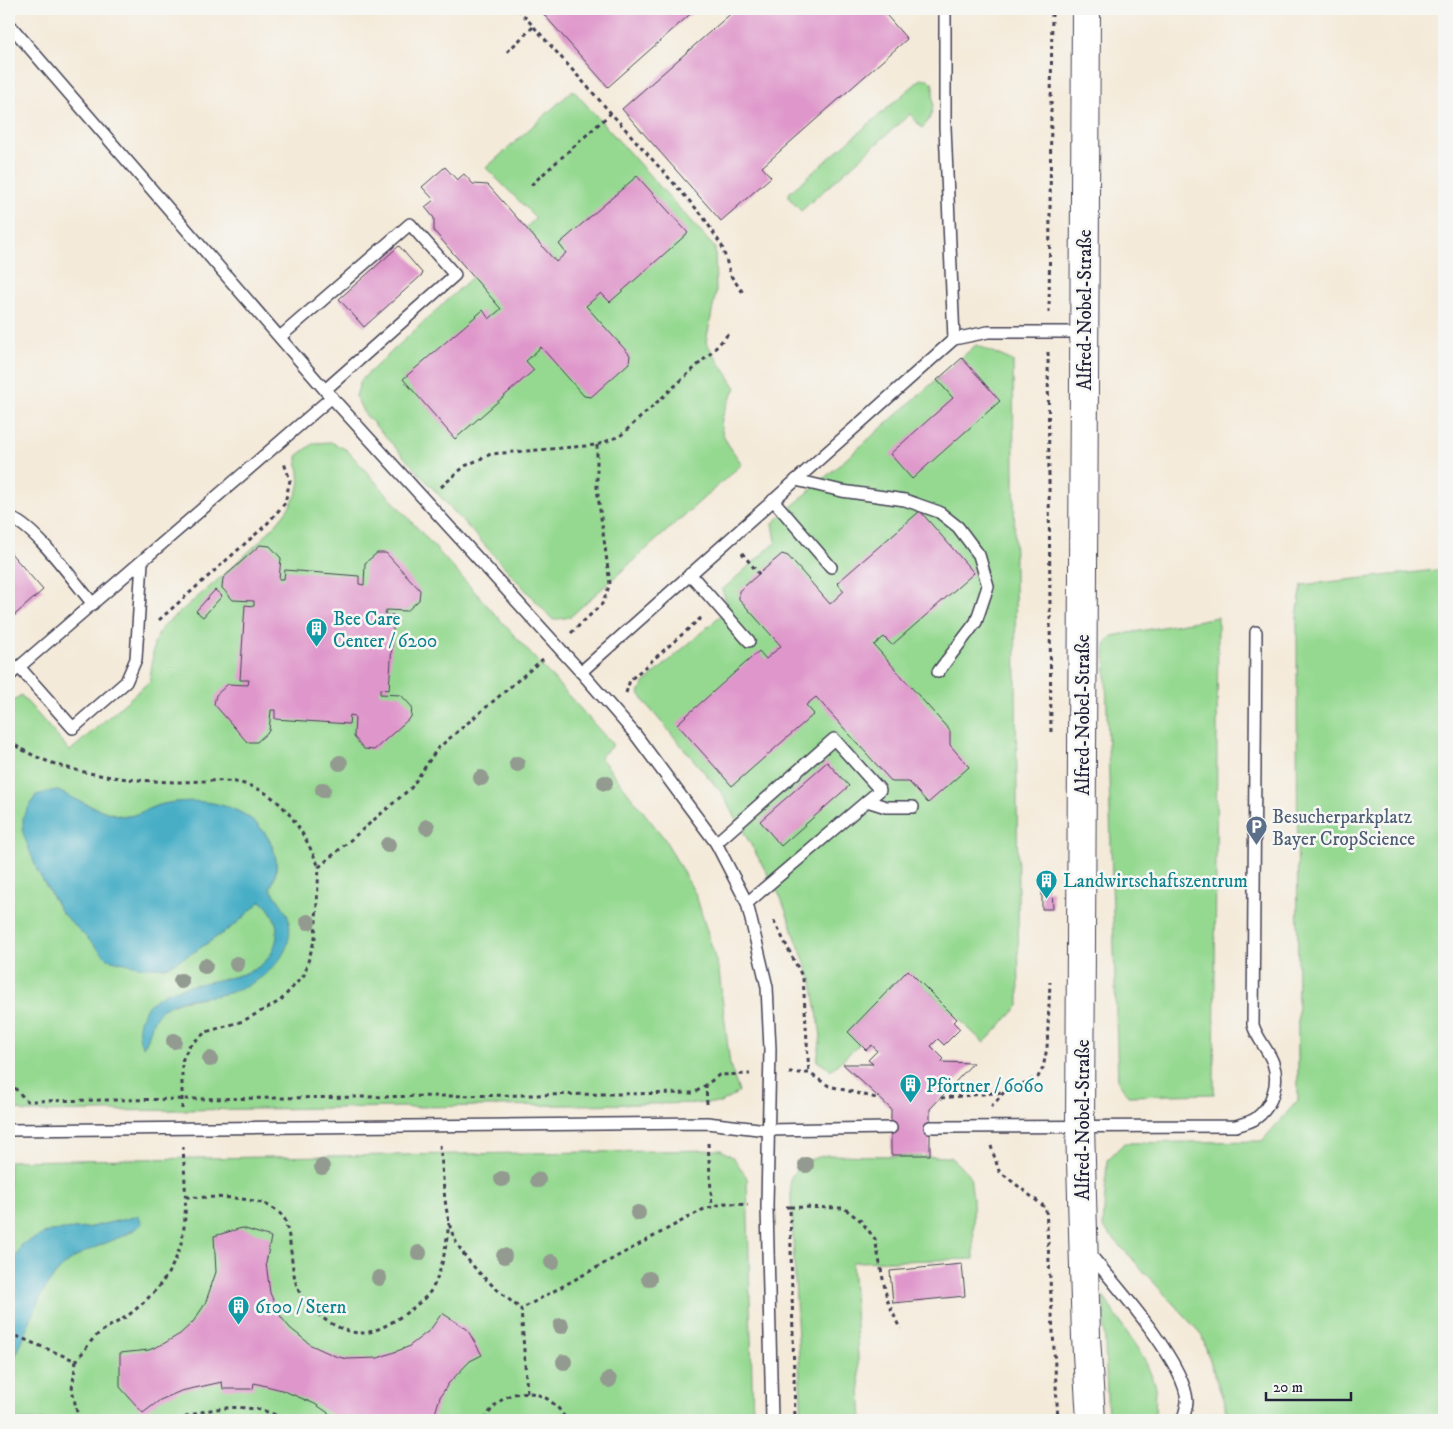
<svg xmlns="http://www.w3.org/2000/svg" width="1453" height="1429" viewBox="0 0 1453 1429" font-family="'IM FELL DW Pica',serif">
	<rect width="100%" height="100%" fill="#f6f6f2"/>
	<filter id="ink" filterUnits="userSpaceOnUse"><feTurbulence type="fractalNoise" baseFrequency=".02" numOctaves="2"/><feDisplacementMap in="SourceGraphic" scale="10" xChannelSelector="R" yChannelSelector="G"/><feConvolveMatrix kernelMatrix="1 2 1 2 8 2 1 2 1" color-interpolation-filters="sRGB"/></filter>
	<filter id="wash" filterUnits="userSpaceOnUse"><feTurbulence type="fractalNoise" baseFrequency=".0096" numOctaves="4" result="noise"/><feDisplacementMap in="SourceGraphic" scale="20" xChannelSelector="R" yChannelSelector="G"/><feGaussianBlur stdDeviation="1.12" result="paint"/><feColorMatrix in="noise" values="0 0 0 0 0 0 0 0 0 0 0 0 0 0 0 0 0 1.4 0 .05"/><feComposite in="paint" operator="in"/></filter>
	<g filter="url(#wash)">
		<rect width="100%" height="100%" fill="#f4ead9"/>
		<g fill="#95d991" stroke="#5c7e66" fill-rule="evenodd">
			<path d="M921 79H928L933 84C933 101 936 115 922 128L910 114 801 211 788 197 790 192Z"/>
			<path d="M573 90 715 248 716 292 706 342 736 388C715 427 716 428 742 464L570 617 553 620 363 412 356 396 361 380 536 218 486 168Z"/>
			<polygon points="976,345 1013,361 1019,1006 984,1043 908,971 848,1032 860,1044 831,1070 817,1061 821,1036 812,982 781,898 721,792 646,704 639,693 644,683 729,608 722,590 776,542 773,523"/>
			<path d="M331 442 347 450 613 745 600 757 664 838 696 895 719 971 730 1065 739 1092 721 1103 25 1112 9 1106V705L21 695 70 751 150 681 154 644 162 627C194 599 292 524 299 486 301 477 297 465 297 456L314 443ZM56 790C76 799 102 813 123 816 134 818 148 808 159 805 198 796 249 802 270 841 278 857 279 872 270 888L279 901 288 943 231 992 182 1001 165 1007 155 1015 146 1043 150 1004C159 998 167 993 178 990 205 980 257 980 273 953 276 949 276 942 277 938 279 923 272 911 261 900L236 924 194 952 108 959 61 912 37 870Z"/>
			<polygon points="1444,569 1444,1420 1230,1420 1201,1334 1103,1227 1107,1160 1124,1143 1262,1141 1298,1100 1297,617 1302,585"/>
			<polygon points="1218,617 1214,1094 1128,1096 1118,1082 1105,644 1112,636"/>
			<polygon points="721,1150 734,1158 747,1178 753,1420 11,1420 9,1417 9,1368 41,1292 64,1265 84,1252 132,1232 138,1217 86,1228 50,1231 12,1263 9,1273 9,1161"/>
			<polygon points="827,1155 950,1157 970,1175 973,1200 974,1259 852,1262 862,1420 802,1420 790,1179 801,1162"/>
			<polygon points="1103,1296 1145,1360 1156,1387 1155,1417 1153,1420 1108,1420"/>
		</g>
		<g fill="#47aec6" stroke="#346880">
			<path d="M56 790C76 799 102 813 123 816 134 818 148 808 159 805 197 796 246 802 268 838 278 855 279 871 270 888 276 897 287 910 289 921 295 957 262 982 232 992 210 999 184 995 165 1008 149 1017 153 1034 143 1047 138 1039 138 1030 140 1021 151 978 226 987 257 968 269 960 274 951 277 937 279 923 272 910 261 901L236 924 194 952 166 967H142L108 959 61 912 37 870 23 833V817L36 795Z"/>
			<path d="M138 1216 142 1224C120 1242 88 1245 65 1265 33 1292 30 1334 9 1368V1273L22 1244 50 1231 87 1228Z"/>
		</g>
		<g id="blocks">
			<g fill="#df97cb">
				<polygon points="539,9 696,9 608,87"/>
				<polygon points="736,9 881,9 907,39 762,167 771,177 721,221 622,109"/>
				<polygon points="445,167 457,180 464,174 473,184 488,185 556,262 566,253 559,244 637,176 688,233 610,302 601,293 586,306 630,355 629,363 591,397 584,396 541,347 526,361 534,370 455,439 403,379 483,310 489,319 501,309 434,231 434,218 425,207 434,200 422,187"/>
				<polygon points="399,246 423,274 364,327 339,299"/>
				<polygon points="962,358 1000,401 912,479 890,454 953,398 937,380"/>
				<polygon points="920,511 974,573 892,645 884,637 874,645 950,731 950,745 969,767 928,803 909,782 892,782 816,697 806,705 814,714 732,786 677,724 759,651 766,659 781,646 739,599 739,591 782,554 788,556 830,604 844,591 837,583"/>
				<polygon points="260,545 270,546 281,558 279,579 284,579 285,570 359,576 359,584 364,585 365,563 377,553 386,553 420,590 419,600 407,611 386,610 385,615 394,615 389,690 380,689 380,694 401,695 412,707 411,717 374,750 364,749 354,737 355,716 350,715 349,724 275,719 275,710 271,710 269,731 257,742 247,742 214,704 216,695 228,684 248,685 249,680 240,680 245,605 254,606 254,601 233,600 222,588 223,578"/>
				<polygon points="9,551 43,590 9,620"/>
				<polygon points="215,590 222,596 203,617 196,611"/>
				<polygon points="827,762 849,786 781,846 760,821"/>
				<polygon points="1042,890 1052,890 1053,909 1042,909"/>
				<polygon points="908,970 957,1019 953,1022 960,1029 944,1045 938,1039 931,1046 944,1059 941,1062 973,1063 930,1109 930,1155 891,1155 891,1109 843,1064 873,1064 868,1060 877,1051 872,1045 866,1050 848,1032"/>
				<polygon points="242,1228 271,1237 266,1263 270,1293 281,1317 290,1328 311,1345 335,1356 347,1359 378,1358 408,1347 430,1330 442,1313 467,1329 482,1355 470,1361 448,1384 440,1397 433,1420 339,1420 315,1404 282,1390 254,1383 253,1389 223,1389 222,1382 181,1391 160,1400 143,1413 120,1387 120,1353 149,1350 163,1344 180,1334 193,1322 205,1304 216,1272 214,1236"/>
				<polygon points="962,1264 965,1296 893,1303 890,1271"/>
			</g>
		</g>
	</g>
	<g filter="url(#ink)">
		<use href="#blocks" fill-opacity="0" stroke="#424053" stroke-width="1"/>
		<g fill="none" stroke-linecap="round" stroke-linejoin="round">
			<defs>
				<g id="lane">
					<polyline points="9,24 325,390 581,672 954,339 945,127 945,9"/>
					<polyline points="280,337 410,224 455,275 325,390"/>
					<polyline points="954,339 988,332 1084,332"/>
					<polyline points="796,480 842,491 905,500 939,512 958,527 979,555 988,586 976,622 938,672"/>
					<polyline points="773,500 831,567"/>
					<path d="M9 518C33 523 75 583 93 604"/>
					<polyline points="142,562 136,659 126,682 73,728 19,667 332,397"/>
					<polyline points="690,574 749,641"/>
					<polyline points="581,672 635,734 716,843 747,903 767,987 770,1049 767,1206 772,1420"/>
					<polyline points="9,676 19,667"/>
					<polyline points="867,801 886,807 913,807"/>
					<polyline points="716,843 834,739 880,790 747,903"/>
					<path d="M930 1127 1236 1126C1242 1124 1250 1122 1255 1119 1272 1107 1280 1083 1273 1063 1268 1049 1257 1039 1253 1025L1256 632"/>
					<polyline points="9,1130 707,1123 767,1130 891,1128"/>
					<path d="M1088 1252C1114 1283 1185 1362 1187 1401 1187 1407 1184 1414 1183 1420"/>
				</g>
				<polyline id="secondary" points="1086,9 1080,1126 1086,1337 1091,1420"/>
			</defs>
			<use href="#lane" stroke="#424053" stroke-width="14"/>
			<use href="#secondary" stroke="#424053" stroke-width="30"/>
			<g stroke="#424053" stroke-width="3" stroke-dasharray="4 4" stroke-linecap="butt">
				<polyline points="518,9 702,215 722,246 731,276 744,294"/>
				<polyline points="507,52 534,26"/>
				<polyline points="531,185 611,113"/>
				<polyline points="1049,313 1052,9"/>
				<polyline points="1048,352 1051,736"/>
				<polyline points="441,487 465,466 491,454 597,445 620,436 711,353 729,333"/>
				<polyline points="742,553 759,574"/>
				<polyline points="159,620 266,525 285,503 290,480 284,463"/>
				<polyline points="571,633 602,604 610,584 597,488 597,445"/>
				<polyline points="626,693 630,680 702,617"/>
				<path d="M9 741C52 773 125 781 177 782 206 782 233 776 260 790 290 805 306 838 319 867"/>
				<polyline points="774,921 803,978 809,1073"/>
				<polyline points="789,1073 809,1073 829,1086 880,1099"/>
				<polyline points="9,1082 27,1101 694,1093 706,1085"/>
				<polyline points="941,1098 1004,1092"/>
				<polyline points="707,1104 706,1085 719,1075 750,1074"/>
				<polyline points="991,1107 1004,1092 1038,1077 1043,1068 1047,1048 1050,982"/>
				<polyline points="182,1109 182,1061 189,1046 206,1032 243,1021 280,1001 304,975 315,938 319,867 411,788 437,749 543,659"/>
				<polyline points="708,1143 712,1207"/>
				<path d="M440 1145C443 1170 443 1197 449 1222 456 1257 493 1287 521 1309"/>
				<polyline points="991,1146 999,1171 1046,1208 1058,1420"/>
				<path d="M186 1197C213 1198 266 1193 284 1218 286 1220 286 1225 287 1228 294 1253 289 1283 307 1304 319 1318 344 1334 363 1333 381 1333 423 1304 432 1289 443 1269 446 1246 449 1223"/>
				<polyline points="786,1207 790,1207 795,1420"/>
				<polyline points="790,1207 844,1208 861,1221 875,1239 887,1299 900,1329"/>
				<path d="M9 1333 76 1361C83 1353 88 1344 95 1337 105 1327 120 1322 130 1314 194 1263 187 1220 183 1147"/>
				<polyline points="76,1361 72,1389 78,1417 81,1420"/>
				<polyline points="527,1392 521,1309 702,1210 725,1203 748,1205"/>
				<path d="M178 1420C211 1406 253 1401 286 1420"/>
				<path d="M485 1420C503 1383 548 1384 566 1420"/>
			</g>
			<use href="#lane" stroke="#fff" stroke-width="11"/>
			<use href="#secondary" stroke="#fff" stroke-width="28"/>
		</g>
		<g fill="#939a90">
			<circle cx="340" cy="763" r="8"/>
			<circle cx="517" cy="764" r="8"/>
			<circle cx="481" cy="778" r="8"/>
			<circle cx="605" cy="783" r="8"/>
			<circle cx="323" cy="790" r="8"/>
			<circle cx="427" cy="827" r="8"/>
			<circle cx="388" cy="845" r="8"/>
			<circle cx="308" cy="922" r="8"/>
			<circle cx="237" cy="964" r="8"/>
			<circle cx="205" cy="966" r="8"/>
			<circle cx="181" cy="981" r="8"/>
			<circle cx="174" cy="1041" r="8"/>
			<circle cx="210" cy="1059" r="8"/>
			<circle cx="806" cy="1165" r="8"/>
			<circle cx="322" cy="1167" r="8"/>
			<circle cx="502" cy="1179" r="8"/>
			<circle cx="538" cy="1180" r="8"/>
			<circle cx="638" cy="1213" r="8"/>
			<circle cx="419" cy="1253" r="8"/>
			<circle cx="504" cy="1256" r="8"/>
			<circle cx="552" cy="1262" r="8"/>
			<circle cx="379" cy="1278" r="8"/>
			<circle cx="649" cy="1279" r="8"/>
			<circle cx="561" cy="1326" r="8"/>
			<circle cx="564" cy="1362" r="8"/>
			<circle cx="609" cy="1380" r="8"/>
		</g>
	</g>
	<defs>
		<symbol id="building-pin" viewBox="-11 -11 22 30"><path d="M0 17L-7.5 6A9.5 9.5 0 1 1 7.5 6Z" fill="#0f9aa8" stroke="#f6f6f2"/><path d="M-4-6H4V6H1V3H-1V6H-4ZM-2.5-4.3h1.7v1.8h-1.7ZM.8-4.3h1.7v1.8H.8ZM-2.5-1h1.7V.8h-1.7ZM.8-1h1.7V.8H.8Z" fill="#fff"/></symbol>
		<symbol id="parking-pin" viewBox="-11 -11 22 30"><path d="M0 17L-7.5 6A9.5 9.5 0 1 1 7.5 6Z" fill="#5c6f8a" stroke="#f6f6f2"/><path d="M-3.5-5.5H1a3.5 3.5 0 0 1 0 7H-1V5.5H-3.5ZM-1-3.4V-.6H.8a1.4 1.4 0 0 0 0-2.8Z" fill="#fff"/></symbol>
	</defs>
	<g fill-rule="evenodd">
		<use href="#building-pin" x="304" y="616" width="25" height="34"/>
		<use href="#parking-pin" x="1244" y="814" width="25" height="34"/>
		<use href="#building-pin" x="1034" y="868" width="25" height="34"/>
		<use href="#building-pin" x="898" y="1072" width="25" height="34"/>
		<use href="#building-pin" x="226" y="1294" width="25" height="34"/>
	</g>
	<g text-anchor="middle" stroke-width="5" stroke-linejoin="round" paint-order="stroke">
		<g font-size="19" fill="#22223b" stroke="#f6f6f2">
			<text transform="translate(1084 310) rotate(-90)" y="7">Alfred-Nobel-Straße</text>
			<text transform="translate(1082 715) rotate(-90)" y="7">Alfred-Nobel-Straße</text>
			<text transform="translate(1082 1120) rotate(-90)" y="7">Alfred-Nobel-Straße</text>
		</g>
		<g font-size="19" fill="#0d838f" stroke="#f6f6f2" text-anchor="start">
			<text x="333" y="625">Bee Care<tspan x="333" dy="22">Center / 6200</tspan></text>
			<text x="1063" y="887">Landwirtschaftszentrum</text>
			<text x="926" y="1092">Pförtner / 6060</text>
			<text x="255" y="1313">6100 / Stern</text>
		</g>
		<g font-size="19" fill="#4e5e75" stroke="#f6f6f2" text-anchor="start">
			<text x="1272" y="823">Besucherparkplatz<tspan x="1272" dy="22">Bayer CropScience</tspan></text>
		</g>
	</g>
	<rect width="1453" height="1429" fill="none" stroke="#f6f6f2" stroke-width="30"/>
	<path d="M1266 1392v8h85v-8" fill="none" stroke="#22223b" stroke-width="2.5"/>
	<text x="1273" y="1392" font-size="15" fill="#22223b" stroke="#f6f6f2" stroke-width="4" paint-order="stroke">20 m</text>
</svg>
